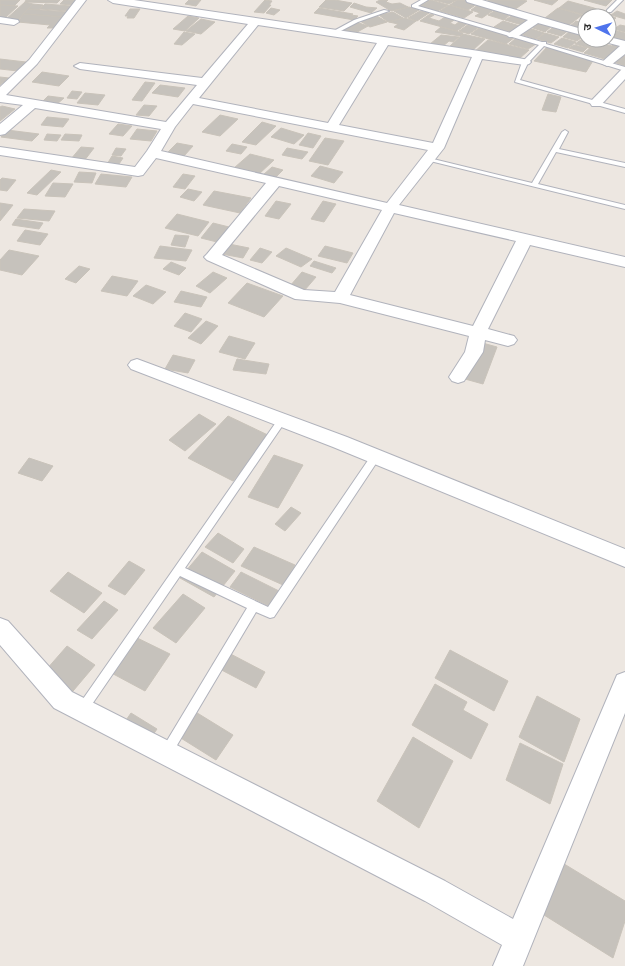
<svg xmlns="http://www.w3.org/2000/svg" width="625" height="966" viewBox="0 0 625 966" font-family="Cabin,'Noto Sans Devanagari',sans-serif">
	<rect width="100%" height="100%" fill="#ede7e1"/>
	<g fill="#c6c2bc" stroke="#c9c3ba">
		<polygon points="0,0 20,0 14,6 0,5"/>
		<polygon points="26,0 60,0 57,3 25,2"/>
		<polygon points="64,0 77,0 72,5 60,4"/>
		<polygon points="189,0 201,0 196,6 185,4"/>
		<polygon points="265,0 272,1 269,5 271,5 264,13 254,12"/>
		<polygon points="326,0 335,0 352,3 344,11 319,7"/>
		<polygon points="380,0 388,0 386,2 392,4 400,3 408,7 391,11 376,2"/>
		<polygon points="430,0 431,0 448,5 438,11 420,6"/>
		<polygon points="434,0 456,0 449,4"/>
		<polygon points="457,0 464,0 477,4 468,10 450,5"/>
		<polygon points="489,0 522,0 527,1 514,10 486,2"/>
		<polygon points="534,0 558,0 552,5"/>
		<polygon points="584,0 612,0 606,6"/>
		<polygon points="568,1 594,8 616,18 610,23 609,16 585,17 583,16 585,15 559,8"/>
		<polygon points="25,2 33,4 18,20 5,20"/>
		<polygon points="354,3 366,7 377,8 371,13 350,7"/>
		<polygon points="33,4 43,5 39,10 28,9"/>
		<polygon points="45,4 71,6 67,11 40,9"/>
		<polygon points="0,5 18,6 5,18 0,17"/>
		<polygon points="449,5 473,12 464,18 440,11"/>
		<polygon points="478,5 495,9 482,18 475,16 480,13 471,10"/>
		<polygon points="409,7 419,10 406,18 394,11"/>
		<polygon points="271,8 280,10 274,15 266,13"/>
		<polygon points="319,8 353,14 351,15 358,16 354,20 314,13"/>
		<polygon points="558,8 582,15 569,25 545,18"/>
		<polygon points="28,9 68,12 64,17 23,14"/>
		<polygon points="130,9 140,9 134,18 127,18 128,16 125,16"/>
		<polygon points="496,10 511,14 504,20 488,15"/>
		<polygon points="420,11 429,13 417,21 408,18"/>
		<polygon points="617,11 625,14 625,19 611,15"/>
		<polygon points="393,12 403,18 388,22 379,15"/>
		<polygon points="23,14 64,17 54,28 47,28 50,25 18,22"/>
		<polygon points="430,14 434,15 429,18 439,21 445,17 454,20 450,23 455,25 460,21 468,23 457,31 420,21"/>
		<polygon points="513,15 530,20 522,25 505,20"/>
		<polygon points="188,16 199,18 185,31 173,29"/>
		<polygon points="377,16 387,22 370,27 360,21"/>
		<polygon points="404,18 416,21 404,30 394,27 398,24 389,22"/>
		<polygon points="201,19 215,22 201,34 186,31"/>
		<polygon points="503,21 520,26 511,32 494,27"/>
		<polygon points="538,21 553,25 545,32 530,27"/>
		<polygon points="576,21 585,24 585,30 570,26"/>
		<polygon points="356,22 368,26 352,35 340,31"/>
		<polygon points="469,24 479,27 469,34 459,31"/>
		<polygon points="620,25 625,26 625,32 614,29"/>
		<polygon points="555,26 569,30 561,36 547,32"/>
		<polygon points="441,27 463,33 460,36 435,32"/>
		<polygon points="479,28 515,37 506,44 471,34"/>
		<polygon points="529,28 544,33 536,39 520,34"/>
		<polygon points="571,30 585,34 585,35 577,41 563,37"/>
		<polygon points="614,30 625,33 625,41 609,36 609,34"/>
		<polygon points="184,32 195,34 182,45 174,44"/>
		<polygon points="545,33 559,37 551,43 537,39"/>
		<polygon points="463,34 485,39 472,51 450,46"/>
		<polygon points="441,35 459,37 453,42 449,41 442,47 430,44"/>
		<polygon points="585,37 585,40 599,40 589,48 575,44"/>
		<polygon points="516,38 536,44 528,49 509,44"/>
		<polygon points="562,38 576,42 568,48 554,44"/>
		<polygon points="488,40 529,50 519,59 474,52"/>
		<polygon points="597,42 612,46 614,44 624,46 608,60 584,53"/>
		<polygon points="574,45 587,48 583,52 569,48"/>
		<polygon points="548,46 594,59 586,72 534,61"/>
		<polygon points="622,55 625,56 625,66 614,62"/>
		<polygon points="0,59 26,62 18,71 0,69"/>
		<polygon points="42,72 69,76 59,86 32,82"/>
		<polygon points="0,77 9,78 0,85"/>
		<polygon points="145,82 155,83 142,101 132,100"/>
		<polygon points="160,85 185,88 178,97 152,93"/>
		<polygon points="72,91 82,92 77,99 67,98"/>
		<polygon points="85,93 105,95 98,105 77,103"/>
		<polygon points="548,94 561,97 556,112 542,110"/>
		<polygon points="48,96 64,98 56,105 41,103"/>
		<polygon points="144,105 157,106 149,116 136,115"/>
		<polygon points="2,106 15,109 0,121 0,107"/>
		<polygon points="220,115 238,119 220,136 202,132"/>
		<polygon points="47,117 69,119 63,127 41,125"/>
		<polygon points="262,122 276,126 256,145 242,142"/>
		<polygon points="118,124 132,126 123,136 109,134"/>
		<polygon points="281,128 304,135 294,144 271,137"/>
		<polygon points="137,129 157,131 151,141 130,139"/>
		<polygon points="7,130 39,134 32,141 1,137"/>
		<polygon points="308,133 321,136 313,148 299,145"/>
		<polygon points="47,134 61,135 57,141 44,140"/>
		<polygon points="65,134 82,135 79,141 61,140"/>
		<polygon points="325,138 344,141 328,165 309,161"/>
		<polygon points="177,143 193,146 184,156 168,152"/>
		<polygon points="232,144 247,147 241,154 226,151"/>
		<polygon points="81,147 94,148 84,161 71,159"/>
		<polygon points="116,148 126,149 121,156 112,155"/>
		<polygon points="287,148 308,152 302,159 282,155"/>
		<polygon points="250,154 274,160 258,175 234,168"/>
		<polygon points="112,156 123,158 117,167 106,166"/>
		<polygon points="320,166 343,172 334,183 311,176"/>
		<polygon points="272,167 283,170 274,179 263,175"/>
		<polygon points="51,170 61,172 37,195 27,193"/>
		<polygon points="79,172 96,173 92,183 74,182"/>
		<polygon points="101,174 132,177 126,187 95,184"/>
		<polygon points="183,174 195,176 185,189 173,187"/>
		<polygon points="2,178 16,180 7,191 0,190 0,180"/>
		<polygon points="53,183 73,184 65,197 45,196"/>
		<polygon points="188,189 202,192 194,201 180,197"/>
		<polygon points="214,191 251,198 240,213 203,205"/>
		<polygon points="276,201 291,204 279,219 265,216"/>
		<polygon points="323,201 336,204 324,222 311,219"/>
		<polygon points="0,203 13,205 0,221"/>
		<polygon points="24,209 55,211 49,221 17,218"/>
		<polygon points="177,214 209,222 198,236 165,228"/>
		<polygon points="16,219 43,223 39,229 12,225"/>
		<polygon points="213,223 233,228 221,243 201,238"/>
		<polygon points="25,230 48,234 40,245 17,241"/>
		<polygon points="175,235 189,236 185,247 171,245"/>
		<polygon points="229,244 249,248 243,258 222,254"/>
		<polygon points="160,246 192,250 186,261 154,258"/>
		<polygon points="325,246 353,253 347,263 318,256"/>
		<polygon points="260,248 272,252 262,263 250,260"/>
		<polygon points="286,248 312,259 301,267 276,256"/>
		<polygon points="9,250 39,256 22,275 0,270 0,260"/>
		<polygon points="314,261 336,268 332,273 310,266"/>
		<polygon points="171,262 186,268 179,275 163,269"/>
		<polygon points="79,266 90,269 76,283 65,279"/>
		<polygon points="213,272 227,278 210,293 196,286"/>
		<polygon points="302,272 316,277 304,291 290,286"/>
		<polygon points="112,276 138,281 127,296 101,291"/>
		<polygon points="247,283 283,296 264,317 228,303"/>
		<polygon points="146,285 166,292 153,304 133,296"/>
		<polygon points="181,291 207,297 201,307 174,302"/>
		<polygon points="185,313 202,319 191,332 174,326"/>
		<polygon points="206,321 218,326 201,344 188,338"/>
		<polygon points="229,336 255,343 245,359 219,352"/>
		<polygon points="479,342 497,347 483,384 465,379"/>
		<polygon points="173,355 195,360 188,373 165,369"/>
		<polygon points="237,359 269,364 266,374 233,370"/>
		<polygon points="199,414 216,424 185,451 169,440"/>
		<polygon points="228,416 272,437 233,481 188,458"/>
		<polygon points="274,455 303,465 278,508 248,497"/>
		<polygon points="29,458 53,466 42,481 18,473"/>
		<polygon points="291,507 301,513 285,531 275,524"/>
		<polygon points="218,533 244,549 233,563 205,547"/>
		<polygon points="254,547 295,565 283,585 241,566"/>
		<polygon points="202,552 235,571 214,597 180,578"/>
		<polygon points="129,561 145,570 125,595 108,586"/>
		<polygon points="68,572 102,593 84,613 50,591"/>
		<polygon points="241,572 281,592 271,607 230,587"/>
		<polygon points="183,594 205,608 176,643 153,628"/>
		<polygon points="104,601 118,610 92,639 77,630"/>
		<polygon points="129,634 170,654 145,691 104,669"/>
		<polygon points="67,646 95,665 68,697 39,678"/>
		<polygon points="223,650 265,672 256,688 212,665"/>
		<polygon points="450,650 508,681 494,711 435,678"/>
		<polygon points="435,684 467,702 463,710 488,724 471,759 412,725"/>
		<polygon points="537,696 580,719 564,762 519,737"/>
		<polygon points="194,711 233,735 216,760 176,735"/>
		<polygon points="131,713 157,729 148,742 122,726"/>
		<polygon points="413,737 453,761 419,828 377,801"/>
		<polygon points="520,743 563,764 550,804 506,780"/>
		<polygon points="556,859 625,901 625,921 613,958 536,910"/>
	</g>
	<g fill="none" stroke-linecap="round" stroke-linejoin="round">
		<defs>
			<g id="service">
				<polygon points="421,0 428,0 418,6 542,42 546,42 546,44 625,67 625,71 544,46 528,63 520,80 625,109 625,113 515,82 522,62 539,45 412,7 412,5"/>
				<polygon points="617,0 623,0 611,12 607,12 607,10"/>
				<polygon points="384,10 389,11 358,22 335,34 330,33 354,20"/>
				<polygon points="565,130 568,132 559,149 625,163 625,167 556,152 538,184 625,205 625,209 426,160 429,158 532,183 562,132"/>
				<polygon points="282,417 285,418 287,420 285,422 185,568 268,607 373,453 376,452 381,456 274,617 270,618 256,612 170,757 166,759 162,757 160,753 162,749 247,608 180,576 86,713 82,715 78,713 76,709 279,418"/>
			</g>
			<g id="minor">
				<path d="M76 0H86L37 64 6 95 166 122 197 85 80 69 74 66 80 63 202 78 248 24 113 3 108 0H134L479 51 529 60 531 62 529 64 525 65 482 59 444 148 399 205 625 257V267L530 245 488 329 514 336 517 340 514 344 508 346 485 340 483 352 464 381 458 383 452 381 449 377 465 352 469 336 340 303 295 299 207 260 204 257 207 254 266 183 156 158 143 175 138 176 0 155V147L135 167 147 151 161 129 35 108 5 134 0 135V124L23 105 0 102V87L29 60ZM258 25 377 43 328 123 199 98ZM388 45 472 57 433 143 339 125ZM193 104 428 150 387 203 161 151 175 127ZM279 186 382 210 335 292 304 290 222 255ZM394 213 516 241 473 326 350 295Z"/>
				<polygon points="466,0 482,0 585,30 585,36 538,23 517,37 509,37 507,35 509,33 528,20 467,2"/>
				<polygon points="0,17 18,20 19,22 14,25 0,23"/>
				<polygon points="609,37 625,41 625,54 611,65 607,66 601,63 620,46 605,42 603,40 609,40"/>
				<polygon points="625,68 625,79 600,106 592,106 590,103 592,100 621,70"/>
				<polygon points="137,359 347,437 625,549 625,567 333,447 131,369 128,365 131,361"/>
				<polygon points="0,618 8,621 72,692 445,881 513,919 617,675 625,672 625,713 523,966 493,966 502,945 425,901 54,708 0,645"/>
			</g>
		</defs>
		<use href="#service" stroke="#b1b3bc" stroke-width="2"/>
		<use href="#minor" stroke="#b1b3bc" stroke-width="2"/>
		<use href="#service" fill="#fff" fill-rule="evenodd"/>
		<use href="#minor" fill="#fff" fill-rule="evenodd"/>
	</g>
	<g transform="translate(597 28) rotate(275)"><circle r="19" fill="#ffffff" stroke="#ababab"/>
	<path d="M0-3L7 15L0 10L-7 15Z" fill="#4f74ec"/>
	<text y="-6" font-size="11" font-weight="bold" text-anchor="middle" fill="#2d2d2d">उ</text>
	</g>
</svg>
